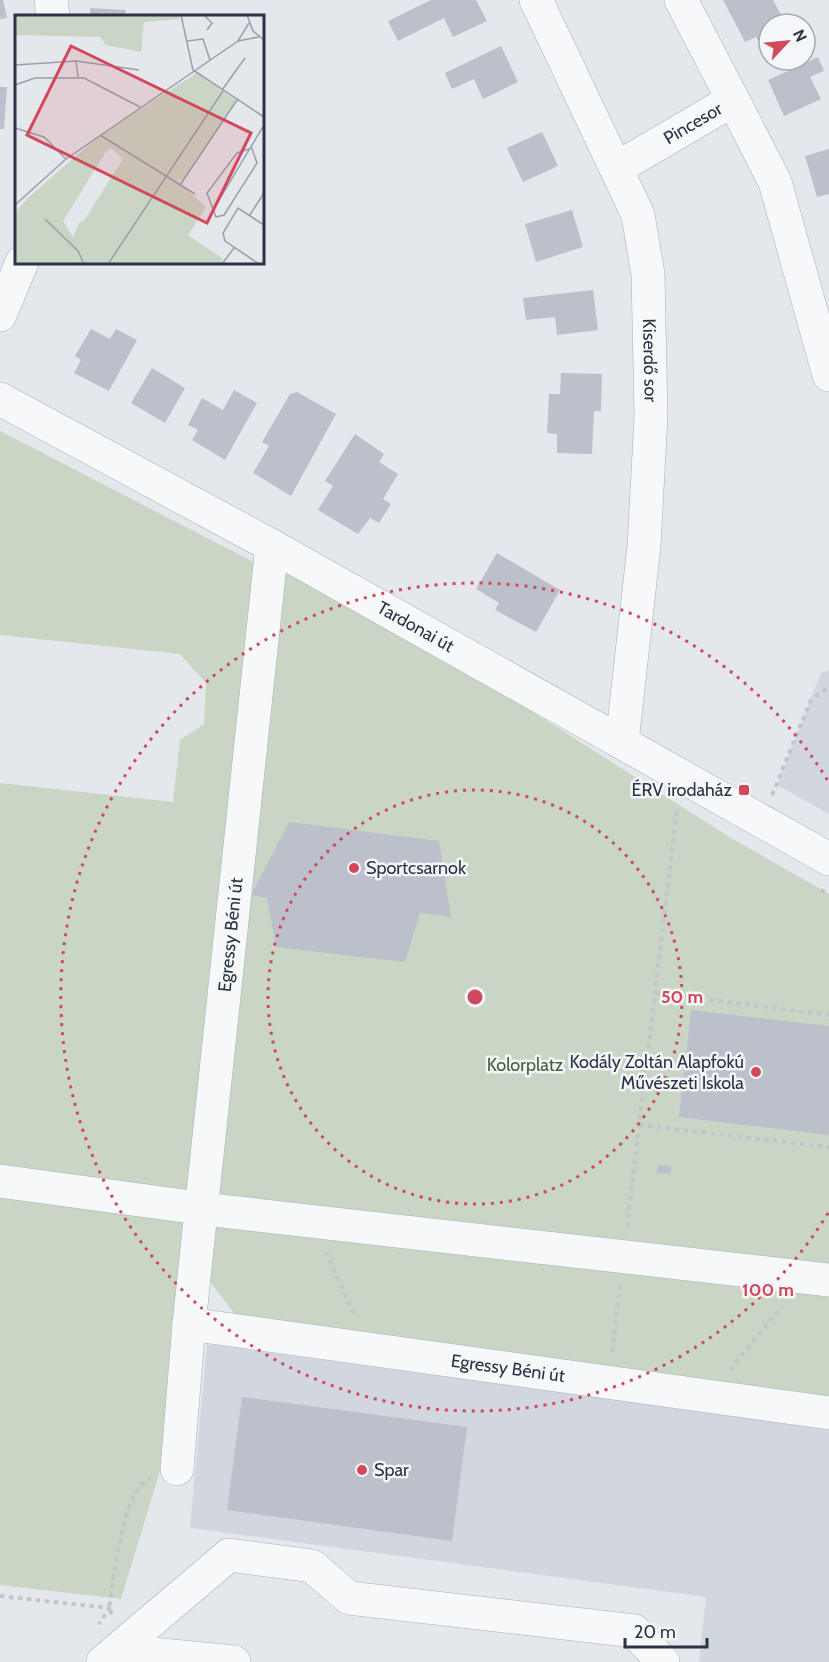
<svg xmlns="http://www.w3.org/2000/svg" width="829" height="1662" viewBox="0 0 829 1662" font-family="Cabin,sans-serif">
	<rect width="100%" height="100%" fill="#e4e7ec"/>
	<g fill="#d2d6de">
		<polygon points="829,670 829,814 777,785 821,673"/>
		<polygon points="207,1344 829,1429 829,1662 699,1662 706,1597 190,1528"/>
	</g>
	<polygon fill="#c9d6c5" points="0,431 269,570 272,546 731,838 829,894 829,1413 250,1334 209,1280 163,1461 121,1599 0,1585 0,783 173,802 180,740 204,724 206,683 180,654 0,635"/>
	<g fill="#bbc0ca">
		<polygon points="0,0 3,0 7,18 0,19"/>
		<polygon points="431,0 476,0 487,21 453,37 444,18 398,41 388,21"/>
		<polygon points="723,0 773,0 786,24 769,24 769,45 763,48 756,37 745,42"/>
		<polygon points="90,8 126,10 125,16 90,16"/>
		<polygon points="501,46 518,82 483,99 474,79 452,89 445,73"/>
		<polygon points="818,57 824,71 810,77 821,99 784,116 768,80"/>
		<polygon points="0,87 7,87 4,129 0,129"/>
		<polygon points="542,132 558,166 523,182 507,148"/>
		<polygon points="829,149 829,194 817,197 805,156"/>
		<polygon points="572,210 583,247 536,262 525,224"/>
		<polygon points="593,290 598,330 557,335 555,317 526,320 523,298"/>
		<polygon points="91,329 110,339 116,329 137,340 109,391 74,373 81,360 75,356"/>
		<polygon points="152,368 185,388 165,423 131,403"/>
		<polygon points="561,373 602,374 601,411 594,411 592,454 557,453 557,434 547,433 549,394 560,394"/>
		<polygon points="234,390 257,403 225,460 192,440 198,430 188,425 202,398 223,410"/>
		<polygon points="297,392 336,414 291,496 253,473 269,446 262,442 290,394"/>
		<polygon points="355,434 384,454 379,462 398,474 383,499 391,504 379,523 370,518 358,534 318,510 333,486 325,481"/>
		<polygon points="497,553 560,590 536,632 495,610 499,603 476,589"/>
		<polygon points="289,822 439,841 451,917 420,913 405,962 276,947 267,898 251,895"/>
		<polygon points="691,1010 829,1026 829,1135 679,1117"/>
		<polygon points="658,1165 671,1166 671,1174 657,1173"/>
		<polygon points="242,1397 467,1427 452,1541 227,1510"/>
	</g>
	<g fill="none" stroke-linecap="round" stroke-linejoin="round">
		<defs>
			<g id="minor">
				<polyline points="51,0 53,16"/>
				<path id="s1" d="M536 0 638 215 648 274 651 416 644 546 622 742"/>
				<polyline points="733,100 775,182 829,375"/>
				<path id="s2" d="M617 168 733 100 681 0"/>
				<polyline points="0,315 22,262"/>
				<path id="s3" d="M0 399 272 546 829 859"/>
				<polyline points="0,1181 221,1211 829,1280"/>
				<path id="s4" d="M189 1324 829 1413"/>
				<path id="s5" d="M177 1469 189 1324 272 546"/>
				<polyline points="103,1662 229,1555 312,1566 349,1598 634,1631 663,1662"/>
				<polyline points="110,1662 131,1652 234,1662"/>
			</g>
		</defs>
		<use href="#minor" stroke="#a9aeb7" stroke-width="34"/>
		<g stroke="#c2c5cb" stroke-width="4" stroke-dasharray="4.5 4.5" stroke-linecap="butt">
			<polyline points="772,795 811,700 829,687"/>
			<polyline points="821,890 829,894"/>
			<polyline points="656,993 829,1015"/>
			<polyline points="639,1125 829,1147"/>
			<polyline points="627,1227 677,808"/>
			<polyline points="326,1252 355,1316"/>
			<polyline points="612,1352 620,1285"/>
			<polyline points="730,1370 782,1306"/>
			<polyline points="0,1596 109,1608 99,1624"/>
			<path d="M112 1614 109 1608C114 1580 122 1487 151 1478"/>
		</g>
		<use href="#minor" stroke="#f7f8fa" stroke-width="33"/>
	</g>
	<g fill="none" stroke="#d1495b" stroke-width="3" stroke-dasharray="3 6">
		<circle cx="475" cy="997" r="207"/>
		<path d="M828 1213A414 414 0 1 1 828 781"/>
	</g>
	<g fill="#d1495b" stroke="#f4f6f9" stroke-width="2">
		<rect x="738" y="784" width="12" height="12" rx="3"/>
		<circle cx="354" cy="868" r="6"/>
		<circle cx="756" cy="1072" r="6"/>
		<circle cx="362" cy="1470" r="6"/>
	</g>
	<g text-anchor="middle" stroke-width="5" stroke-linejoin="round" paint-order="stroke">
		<g font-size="18" fill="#2b3445" stroke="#f4f6f9">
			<text dy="6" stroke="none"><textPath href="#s2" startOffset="88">Pincesor</textPath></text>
			<text dy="6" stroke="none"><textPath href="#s1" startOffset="384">Kiserdő sor</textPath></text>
			<text dy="6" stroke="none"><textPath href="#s3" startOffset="474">Tardonai út</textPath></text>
			<text dy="6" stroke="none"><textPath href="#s5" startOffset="537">Egressy Béni út</textPath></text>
			<text dy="6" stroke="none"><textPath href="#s4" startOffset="322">Egressy Béni út</textPath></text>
		</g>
		<g font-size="18" fill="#2b3445" stroke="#f4f6f9" text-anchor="end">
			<text x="732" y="796">ÉRV irodaház</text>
			<text x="366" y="874" text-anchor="start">Sportcsarnok</text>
			<text x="744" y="1068">Kodály Zoltán Alapfokú<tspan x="744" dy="21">Művészeti Iskola</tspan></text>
			<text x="374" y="1476" text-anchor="start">Spar</text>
		</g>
		<g font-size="18" fill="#3f6138" stroke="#f4f6f9">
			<text x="525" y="1071">Kolorplatz</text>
		</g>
	</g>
	<g transform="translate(15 15)">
		<rect width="249" height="249" fill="#e4e7ec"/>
		<path d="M0 0H164V4L129 7 126 37 91 30 85 22 0 20ZM182 58 222 86 170 164 162 165 191 192 173 220 208 244 205 249H0V198L14 182 85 120ZM97 134 108 144 68 207 65 206 58 222 48 206 92 135Z" fill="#c9d6c5" fill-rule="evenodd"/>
		<path fill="none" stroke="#9a9fa9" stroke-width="1.5" d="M166 0 178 55M189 0 197 8 192 15M232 0 238 16 249 25M172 26 188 24 195 45M223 26 244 22M61 46 124 55M0 50 61 46 63 62M178 55 249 102M0 70 20 63H69L125 92M207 75 230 43M0 113 29 122 51 144M85 120 180 179M234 134 222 138 192 178 201 202 209 200 242 148 236 131M165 170 222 85M0 190 51 144 223 26 234 8M198 195 249 110M234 201 249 178M30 204 63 236 69 249M93 249 208 76M207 249 219 233M244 249 210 226 208 218 223 193 249 210"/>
		<path fill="#d1495b" fill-opacity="0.15" stroke="#d1495b" stroke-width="3" d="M56 31 236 118 192 208 12 120Z"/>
		<rect width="249" height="249" fill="none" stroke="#2b3445" stroke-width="3"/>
	</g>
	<circle cx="475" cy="997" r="9" fill="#d1495b" stroke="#f4f6f9" stroke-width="3"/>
	<g font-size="18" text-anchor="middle" font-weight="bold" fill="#d1495b" stroke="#f4f6f9" stroke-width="5" stroke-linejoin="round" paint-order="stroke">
		<text x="682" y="1003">50 m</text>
		<text x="768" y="1296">100 m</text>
	</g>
	<g transform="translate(787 42) rotate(64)"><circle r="28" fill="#f4f6f9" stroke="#a4a8b1" stroke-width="1.5"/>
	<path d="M0-4.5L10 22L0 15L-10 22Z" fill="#d1495b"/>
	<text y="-9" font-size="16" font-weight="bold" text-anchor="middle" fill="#2b3445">N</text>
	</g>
	<path d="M625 1638v9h82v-9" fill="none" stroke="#2b3445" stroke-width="3"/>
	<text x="634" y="1638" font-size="18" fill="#2b3445" stroke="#f4f6f9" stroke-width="4.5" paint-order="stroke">20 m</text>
</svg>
